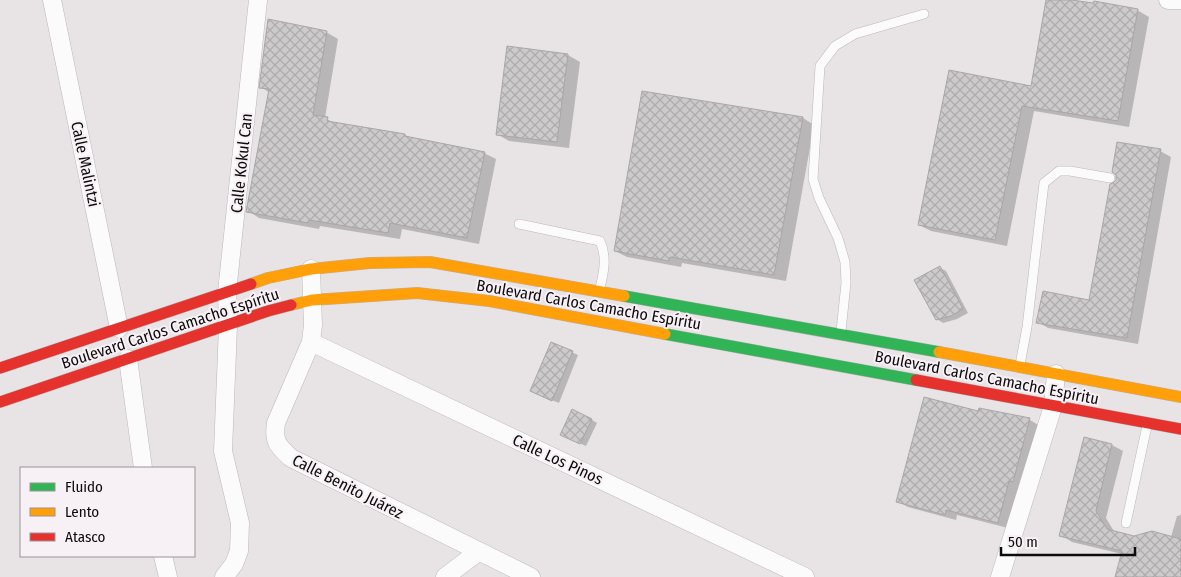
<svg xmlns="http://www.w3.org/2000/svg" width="1181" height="577" viewBox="0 0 1181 577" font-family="'Fira Sans Condensed',sans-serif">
	<defs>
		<pattern id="building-cross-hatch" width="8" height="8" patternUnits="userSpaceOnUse" patternTransform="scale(1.25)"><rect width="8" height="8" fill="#cdcacc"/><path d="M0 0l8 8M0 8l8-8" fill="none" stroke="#afacae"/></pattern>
	</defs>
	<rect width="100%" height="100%" fill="#e8e4e6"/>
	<g fill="#0003">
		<polygon points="1047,0 1064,0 1137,10 1149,17 1129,127 1034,111 1007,246 931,231 919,225 1032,87"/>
		<polygon points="326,32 338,39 325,118 336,124 405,135 412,139 484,153 496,159 479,244 402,229 400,239 320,226 319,229 259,218 248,211 270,93 261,87"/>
		<polygon points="508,48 568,55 580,62 569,148 509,141 497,134"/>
		<polygon points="803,118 814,125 786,281 682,263 681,267 627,257 615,251"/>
		<polygon points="1160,151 1171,157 1138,344 1048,328 1038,322 1090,302 1117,180"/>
		<polygon points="940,268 946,271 968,313 957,319 943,323 937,319"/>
		<polygon points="551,343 578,355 559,403 537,394"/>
		<polygon points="980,410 1030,420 1040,426 1008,528 957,515 956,520 908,507 897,501"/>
		<polygon points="592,420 597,423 586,446 568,438"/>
		<polygon points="1084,438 1112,445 1123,451 1106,518 1115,533 1134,537 1171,537 1177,516 1181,515 1181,577 1116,577 1122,554 1072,542 1061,535"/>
	</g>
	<g fill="url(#building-cross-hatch)" stroke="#a9a6a8">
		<polygon points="1046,0 1072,0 1093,3 1094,1 1138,9 1118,121 1022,106 995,240 918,225 949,70 1031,86"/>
		<polygon points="268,19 327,31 313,115 328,117 327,121 405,134 405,136 485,152 467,238 390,223 388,233 309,220 308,223 246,212 269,89 259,88"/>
		<polygon points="507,46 568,54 557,142 496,135"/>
		<polygon points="642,91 803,117 774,275 670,257 669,261 614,251"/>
		<polygon points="1117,142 1161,149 1127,338 1036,323 1043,291 1089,300 1110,184 1114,182 1116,180 1116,175 1112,172"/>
		<polygon points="940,266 963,309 951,316 936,320 914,280"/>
		<polygon points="551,342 573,351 552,401 530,391"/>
		<polygon points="924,397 978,411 979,408 1030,418 1013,482 1009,481 998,523 946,510 945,515 896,502"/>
		<polygon points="572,409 592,419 580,444 560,435"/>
		<polygon points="1084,437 1112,444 1096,511 1107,529 1134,536 1152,531 1181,539 1181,577 1115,577 1122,551 1059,536"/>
	</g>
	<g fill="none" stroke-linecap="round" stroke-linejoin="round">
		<defs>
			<g id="lane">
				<path d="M519 224 600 241C607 256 604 272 600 288"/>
				<polyline points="841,331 846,283 845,262 838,238 819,198 813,179 820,66 835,46 855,34 924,14"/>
				<polyline points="1020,365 1027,327 1044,183 1059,171 1070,171 1110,178"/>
				<polyline points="1126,523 1147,426"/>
			</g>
			<g id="street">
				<polyline points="52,0 119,328"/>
				<polyline points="1168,0 1181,0"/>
				<path d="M311 269 313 325 311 342 276 423C273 442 278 446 291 458L531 577"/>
				<polyline points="311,342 805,577"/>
				<polyline points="128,359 143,468"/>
				<polyline points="163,556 168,577"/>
				<polyline points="224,577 234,564 239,551 240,523 223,451 228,326 227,292 258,0"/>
				<polyline points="445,577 478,552"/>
				<polyline points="1000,577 1053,406 1056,374"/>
			</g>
			<g id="fast">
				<polyline points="624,296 939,352"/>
				<polyline points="665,334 916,380"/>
			</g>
			<g id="slow">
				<polyline points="251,284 268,278 311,269 370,263 430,262 624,296"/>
				<polyline points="291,305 312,300 417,293 489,301 665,334"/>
				<polyline points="939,352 1181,397"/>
			</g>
			<g id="jam">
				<polyline points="0,368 251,284"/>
				<polyline points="916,380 1181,429"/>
				<polyline points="0,402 268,311 291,305"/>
			</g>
		</defs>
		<use href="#lane" stroke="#bbb8b9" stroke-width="10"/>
		<use href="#street" stroke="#bbb8b9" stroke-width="19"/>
		<use href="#fast" stroke="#bab1b3" stroke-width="12"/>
		<use href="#slow" stroke="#bab1b3" stroke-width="12"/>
		<use href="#jam" stroke="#bab1b3" stroke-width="12"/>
		<use href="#lane" stroke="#fcfbfb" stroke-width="9"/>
		<use href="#street" stroke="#fcfbfb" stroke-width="18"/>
		<use href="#fast" stroke="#30b455" stroke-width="11"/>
		<use href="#slow" stroke="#ff9f0a" stroke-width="11"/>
		<use href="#jam" stroke="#e5322d" stroke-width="11"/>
	</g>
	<g text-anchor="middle" stroke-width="4" stroke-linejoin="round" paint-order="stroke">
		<g font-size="16" fill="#0e0b0d" stroke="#f7f0f4">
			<text transform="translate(241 163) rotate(-84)" y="6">Calle Kokul Can</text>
			<text transform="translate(86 164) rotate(78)" y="6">Calle Malintzi</text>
			<text transform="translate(589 304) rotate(10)" y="6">Boulevard Carlos Camacho Espíritu</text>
			<text transform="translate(170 328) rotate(-18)" y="6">Boulevard Carlos Camacho Espíritu</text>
			<text transform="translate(987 377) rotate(11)" y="6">Boulevard Carlos Camacho Espíritu</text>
			<text transform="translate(558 459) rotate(25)" y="6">Calle Los Pinos</text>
			<text transform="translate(348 486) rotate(27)" y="6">Calle Benito Juárez</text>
		</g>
	</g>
	<rect x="20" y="467" width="175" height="90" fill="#f7f0f4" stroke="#9a9498"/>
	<rect x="30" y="483" width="25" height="8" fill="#30b455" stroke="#9a9498"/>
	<text x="65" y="492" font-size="15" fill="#0e0b0d">Fluido</text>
	<rect x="30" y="508" width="25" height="8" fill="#ff9f0a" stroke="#9a9498"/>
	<text x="65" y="517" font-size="15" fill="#0e0b0d">Lento</text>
	<rect x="30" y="533" width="25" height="8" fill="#e5322d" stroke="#9a9498"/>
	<text x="65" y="542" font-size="15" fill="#0e0b0d">Atasco</text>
	<path d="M1001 547v8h134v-8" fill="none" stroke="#0e0b0d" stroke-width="2.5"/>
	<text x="1008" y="547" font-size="15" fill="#0e0b0d" stroke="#f7f0f4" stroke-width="4" paint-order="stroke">50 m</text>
</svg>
